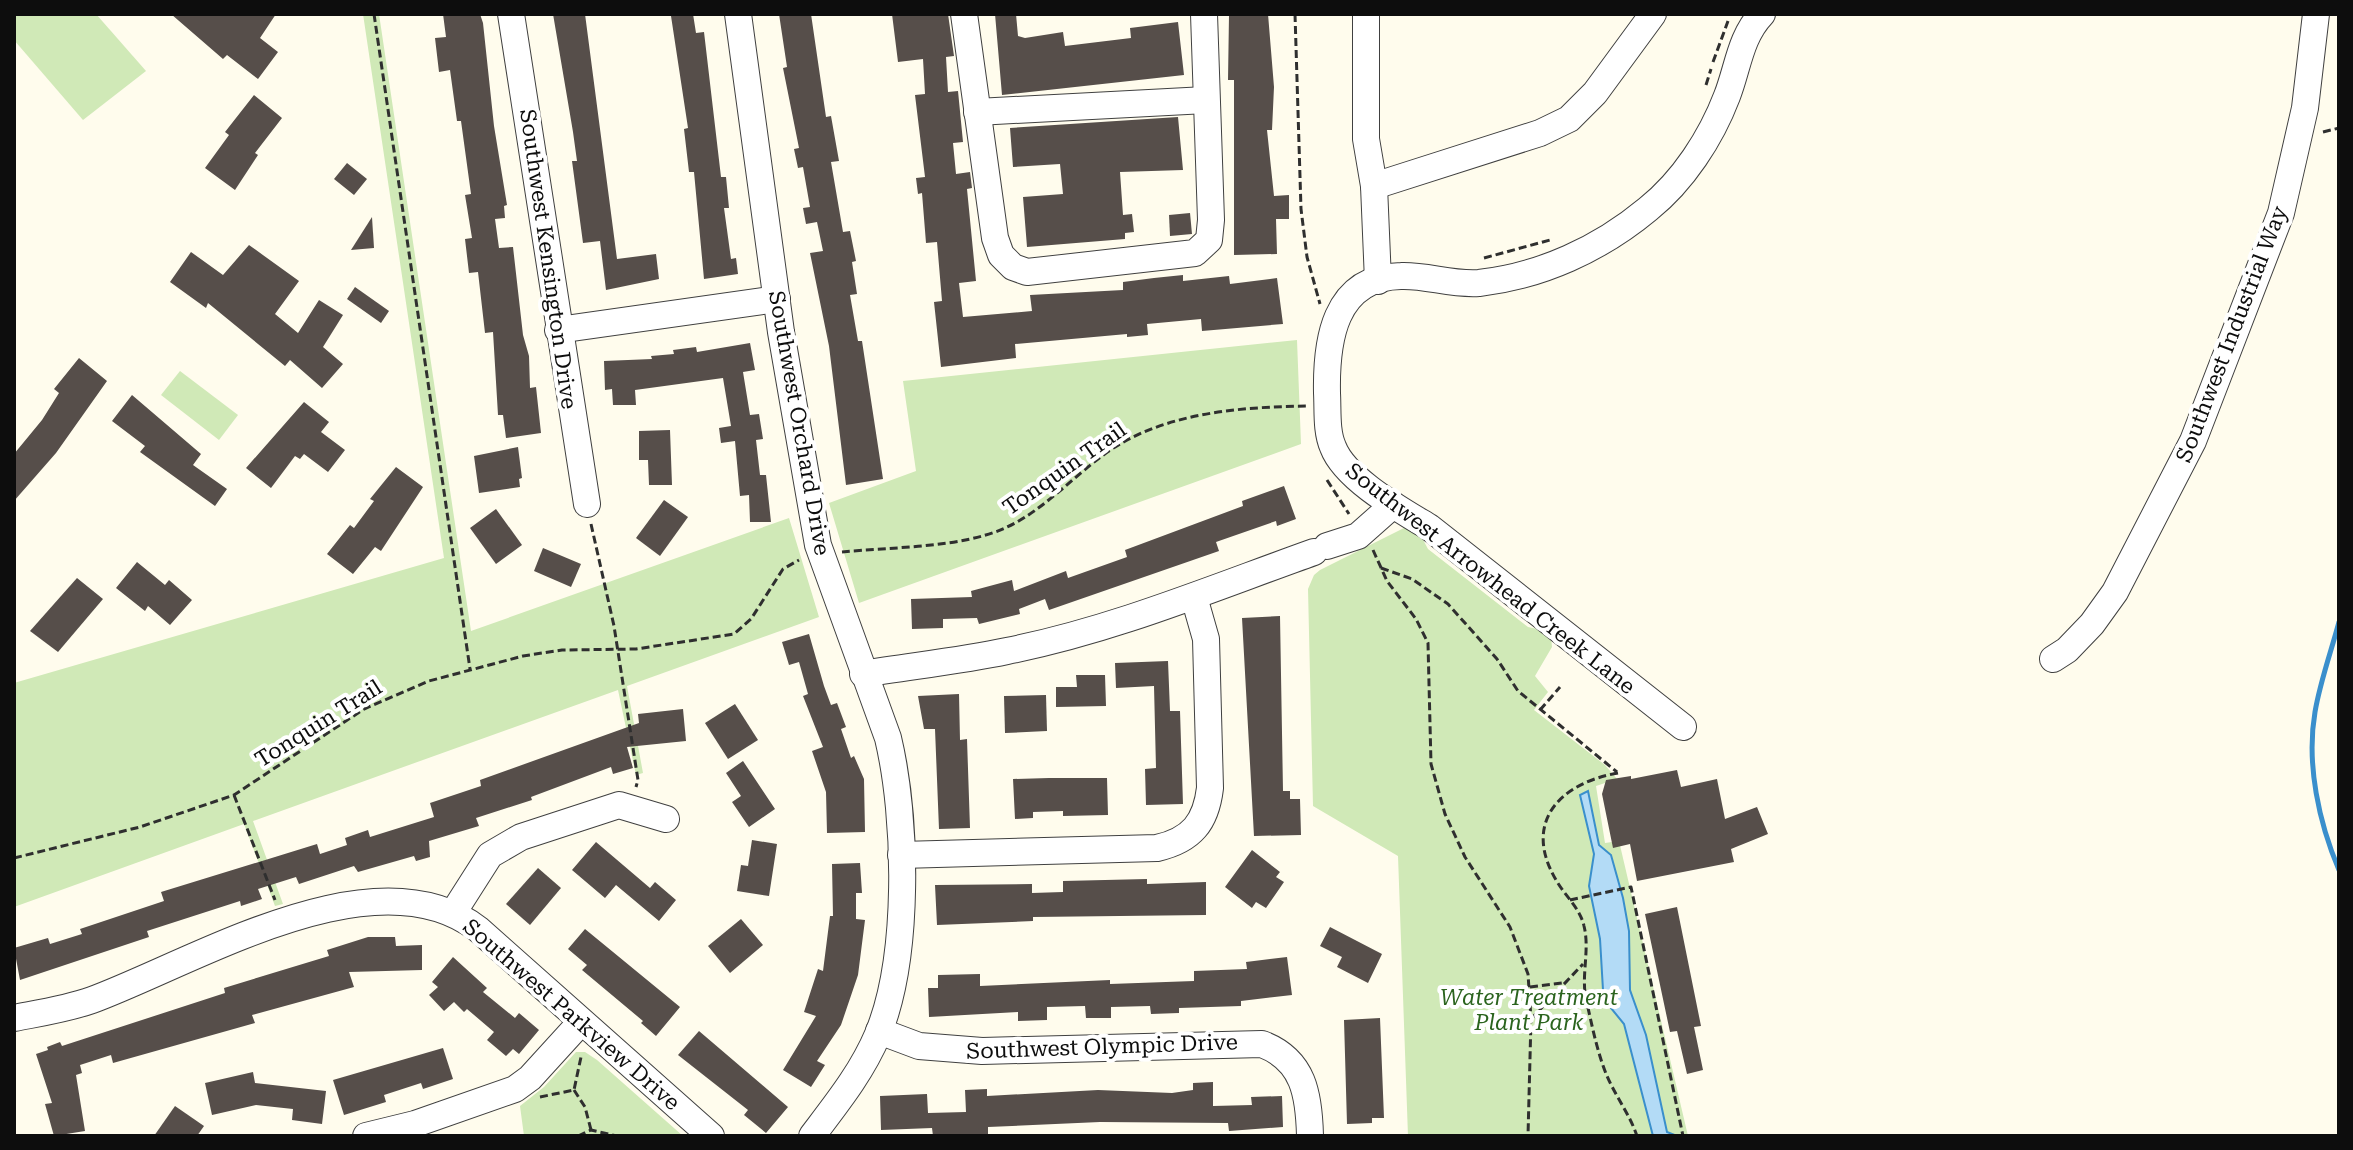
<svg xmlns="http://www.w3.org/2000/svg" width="2353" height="1150" viewBox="0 0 2353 1150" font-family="'Roboto Serif',serif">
	<rect width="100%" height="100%" fill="#fffced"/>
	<g fill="#d0e9b7">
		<polygon points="14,14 96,14 146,71 83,120 14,40"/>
		<polygon points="363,14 379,14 471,631 789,518 819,617 627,686 643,773 636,775 618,690 253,821 283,904 275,906 244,824 14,907 14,683 444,558"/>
		<polygon points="1297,340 1301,444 859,603 829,503 916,471 903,381"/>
		<polygon points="180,371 238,415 219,440 161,395"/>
		<polygon points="1406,527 1421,536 1428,549 1528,627 1542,630 1551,637 1552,647 1535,676 1548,692 1534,710 1605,765 1617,779 1596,786 1605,843 1619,841 1688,1136 1408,1136 1398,856 1313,806 1308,589 1314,575 1320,570"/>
		<polygon points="576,1052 585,1052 597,1060 683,1136 524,1136 520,1106 544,1087"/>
	</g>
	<polygon fill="#b3dbf6" stroke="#3a8fcc" stroke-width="2" points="1588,791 1599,845 1611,855 1623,898 1629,931 1630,990 1646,1035 1667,1132 1677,1136 1653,1136 1624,1024 1606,1002 1603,990 1600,939 1589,886 1594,854 1580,795"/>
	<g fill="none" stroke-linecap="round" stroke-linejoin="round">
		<path stroke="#3a8fcc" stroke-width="5" d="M2339 622C2331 652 2320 682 2315 712 2306 764 2319 823 2339 870"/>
	</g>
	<g fill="#564e4a">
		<polygon points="171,14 276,14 260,38 278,52 258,79 227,55 223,59"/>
		<polygon points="443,14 480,14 483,23 494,126 507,205 504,206 505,218 495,219 499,248 513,247 523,335 529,356 530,388 536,387 541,433 506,438 503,415 498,415 493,332 485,333 478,272 469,273 465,239 472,238 465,195 471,194 461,121 457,121 450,70 439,72 435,38 446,37"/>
		<polygon points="553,14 585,14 617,259 656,254 659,279 606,290 600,241 583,243 572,161 577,161 573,132"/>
		<polygon points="687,14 693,14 696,33 704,32 721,177 726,177 729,208 724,208 731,259 736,258 738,274 704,279 694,172 689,172 684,129 688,128 671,16"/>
		<polygon points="779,14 811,14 826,117 831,116 839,161 831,162 843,232 850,231 856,261 852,262 857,294 850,295 858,341 862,341 883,479 846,485 829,346 810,253 823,251 817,222 806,224 803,208 810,207 803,167 798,168 794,149 799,148 783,68 787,67"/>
		<polygon points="892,14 948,14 954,56 946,57 948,92 958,91 963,142 953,143 956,174 970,172 972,188 967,189 976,281 959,283 963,317 1032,311 1030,295 1123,290 1123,282 1154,278 1183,275 1183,281 1229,276 1230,284 1277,278 1283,324 1202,331 1201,319 1147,324 1148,335 1127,337 1127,334 1015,344 1016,358 941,367 934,302 942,301 937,242 926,243 922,193 918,194 916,178 925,177 915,95 925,94 923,59 898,62"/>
		<polygon points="995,14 1016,14 1018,36 1025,38 1063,32 1065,46 1131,38 1130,28 1178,22 1184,75 1002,95"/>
		<polygon points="1268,14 1274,87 1272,130 1267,130 1274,196 1289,195 1289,219 1276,219 1277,254 1234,255 1234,80 1228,80 1229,15"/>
		<polygon points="254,95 282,118 255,153 258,155 235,190 205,168 229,135 225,132"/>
		<polygon points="1178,117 1183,170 1120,172 1123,215 1132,214 1134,232 1125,233 1125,239 1027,247 1023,197 1063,194 1060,164 1013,167 1010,128"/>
		<polygon points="347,163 367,179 354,195 334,179"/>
		<polygon points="1190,213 1192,234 1170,236 1169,215"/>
		<polygon points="372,217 374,248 351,250"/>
		<polygon points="249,245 299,281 275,314 298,333 319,300 343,315 323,347 343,364 322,388 290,360 285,366 208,303 206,308 170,282 191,252 223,275"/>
		<polygon points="355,287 389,311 381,323 347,299"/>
		<polygon points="750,343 755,370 743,372 750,415 759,414 763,439 756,440 760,475 766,475 771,522 750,522 749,495 740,496 735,441 721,443 719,428 731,426 723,378 635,390 636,405 613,405 612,389 605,390 604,361 652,359 651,356 674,354 673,350 696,347 697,352"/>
		<polygon points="79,358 107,381 56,453 14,501 14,454 42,420 59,393 54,389"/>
		<polygon points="132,395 201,454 193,465 227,489 215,506 140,452 145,446 112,421"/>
		<polygon points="304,402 329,422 321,432 345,450 328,472 304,454 300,459 295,456 271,488 246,468"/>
		<polygon points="670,430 672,485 649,485 648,460 639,460 639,431"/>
		<polygon points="518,447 522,478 519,479 520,487 479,493 474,456"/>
		<polygon points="396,467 423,487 381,551 375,547 353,574 327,554 350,525 354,528 374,501 370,499"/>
		<polygon points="1284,486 1296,519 1277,526 1276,521 1216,542 1219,551 1049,610 1045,599 1019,609 1020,614 979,624 977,618 943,619 943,628 912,629 911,599 972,597 971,591 1012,580 1014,591 1066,571 1068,578 1127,557 1125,550 1243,506 1242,501"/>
		<polygon points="664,500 688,517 660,556 636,538"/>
		<polygon points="496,509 522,545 496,564 470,528"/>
		<polygon points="543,548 581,564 571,587 534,571"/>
		<polygon points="137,562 165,585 169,580 192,600 170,625 148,606 145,611 116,588"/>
		<polygon points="77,578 103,599 58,652 30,631"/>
		<polygon points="1280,616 1283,791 1290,791 1290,799 1300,799 1301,835 1254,836 1242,618"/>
		<polygon points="809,634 824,686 831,705 837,703 846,727 841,729 851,758 854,756 864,779 865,832 827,833 826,792 812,751 823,747 803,696 808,694 799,662 789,665 782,642"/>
		<polygon points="1168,661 1170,711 1180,711 1183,804 1146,805 1145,769 1156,768 1154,686 1116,688 1115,663"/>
		<polygon points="1076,675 1105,675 1106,706 1056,707 1056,687 1077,687"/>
		<polygon points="959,694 960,740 967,739 970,828 939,829 935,729 924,729 918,696"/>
		<polygon points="1046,695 1047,731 1005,733 1004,696"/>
		<polygon points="735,704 758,740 728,759 705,723"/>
		<polygon points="683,709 686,741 627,747 633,768 613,774 611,767 531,797 532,800 476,818 479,826 429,841 430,857 416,861 414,856 358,872 354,866 299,884 296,877 258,889 262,899 241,906 240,901 147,931 149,937 20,980 14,948 48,938 50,944 82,934 80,929 164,901 161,892 317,844 320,854 347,845 345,838 368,830 370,837 434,817 430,803 481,786 480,780 639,723 638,714"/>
		<polygon points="743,761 775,809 749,827 732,802 741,796 726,773"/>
		<polygon points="1677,770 1681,787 1717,779 1725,819 1757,807 1768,834 1731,849 1734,862 1637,881 1630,844 1613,848 1602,794 1606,780 1631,776 1631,779"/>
		<polygon points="1049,778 1107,778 1108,815 1063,816 1063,811 1033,812 1033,818 1015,819 1013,779"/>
		<polygon points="752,840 777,844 769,896 737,891 741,865 748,866"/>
		<polygon points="596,842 650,888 655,882 676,900 659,921 616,885 605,898 572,870"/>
		<polygon points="1252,850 1280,872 1276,877 1284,882 1266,908 1256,902 1252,908 1225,887"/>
		<polygon points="860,863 862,893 856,893 856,919 865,920 858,975 841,1025 817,1061 825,1065 811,1087 783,1070 816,1016 804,1012 818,969 823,971 830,916 833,916 832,864"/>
		<polygon points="538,868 561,888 530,925 506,904"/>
		<polygon points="1147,879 1147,884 1206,882 1206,915 1033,917 1033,921 937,925 935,885 1032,884 1032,893 1063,892 1063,881"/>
		<polygon points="1677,907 1701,1026 1694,1027 1703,1070 1687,1074 1677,1031 1670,1032 1645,914"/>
		<polygon points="741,919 763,945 730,973 708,946"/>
		<polygon points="1330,927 1382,954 1368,983 1337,967 1342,957 1320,946"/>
		<polygon points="585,929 680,1007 656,1036 641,1023 643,1021 582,970 587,965 568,949"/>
		<polygon points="368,937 395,937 396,946 422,945 422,970 349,972 354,987 252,1015 255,1023 113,1063 111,1055 80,1065 82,1073 76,1075 85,1131 54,1136 45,1104 52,1103 36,1054 48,1050 47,1047 60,1042 62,1046 225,993 224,988 329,956 327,950"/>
		<polygon points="453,957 487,988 483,992 515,1018 519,1013 539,1030 519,1054 513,1049 506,1056 487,1040 494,1032 467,1009 464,1012 454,1002 444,1011 429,995 438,987 432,982"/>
		<polygon points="1287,957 1292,995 1241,1001 1241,1006 1179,1008 1179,1013 1151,1014 1150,1006 1111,1007 1111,1018 1086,1018 1085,1006 1047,1007 1047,1020 1018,1021 1018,1012 929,1017 928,988 938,988 938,975 980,974 980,986 1110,980 1110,984 1194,981 1194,971 1247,969 1246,962"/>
		<polygon points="1380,1018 1384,1118 1372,1118 1372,1123 1347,1124 1344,1020"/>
		<polygon points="699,1031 788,1107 766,1133 744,1115 748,1110 678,1055"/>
		<polygon points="443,1048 453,1079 423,1089 421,1083 384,1095 386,1102 344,1115 333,1080"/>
		<polygon points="253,1072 255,1083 326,1091 322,1124 292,1120 293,1109 256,1105 212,1115 205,1083"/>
		<polygon points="1213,1082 1213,1106 1252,1105 1251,1097 1282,1096 1283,1127 1229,1131 1228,1123 1100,1122 988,1127 988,1136 933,1136 932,1128 881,1130 880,1096 927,1094 928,1113 966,1112 965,1090 987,1089 987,1096 1098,1090 1172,1093 1193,1090 1193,1083"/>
		<polygon points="175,1106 204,1126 197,1136 154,1136"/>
	</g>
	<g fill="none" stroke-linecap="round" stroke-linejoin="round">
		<defs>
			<g id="minor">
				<polyline points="511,14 587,504"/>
				<path d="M738 14 781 332 818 545 888 738C907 818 910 957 878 1034 862 1072 837 1103 812 1136"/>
				<polyline points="964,14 995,238 1001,255 1013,267 1027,272 1195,253 1209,240 1211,220 1204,14"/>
				<polyline points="1366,14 1366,139 1374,186 1378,281"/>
				<polyline points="977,112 1206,100"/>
				<polyline points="1374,186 1540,133 1569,119 1595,93 1653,14"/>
				<polyline points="558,330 777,299"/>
				<polyline points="1327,546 1358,536 1393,505"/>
				<polyline points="2053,659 2067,650 2092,624 2115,592 2193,441 2281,213 2305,108 2316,14"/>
				<path d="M863 674C911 666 960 661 1007 651 1113 630 1213 588 1314 552"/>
				<path d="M1683 727 1429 527C1401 510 1345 479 1333 447 1326 431 1328 411 1327 393 1326 343 1333 277 1401 276 1427 275 1451 285 1479 283 1541 276 1600 249 1648 209 1683 181 1711 138 1727 96 1738 68 1740 37 1762 14"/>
				<path d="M901 855 1157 848C1192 840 1206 822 1210 788L1206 639 1194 597"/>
				<polyline points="453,913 490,855 521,837 619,805 666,819"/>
				<path d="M14 1018C40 1013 67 1009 92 1000 195 962 375 850 478 929L711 1136"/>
				<path d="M879 1031 919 1046 982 1051 1262 1044C1304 1060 1309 1095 1310 1136"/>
				<polyline points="366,1136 415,1124 515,1089 530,1078 581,1022"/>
			</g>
		</defs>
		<use href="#minor" stroke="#404040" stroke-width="28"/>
		<g stroke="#2f2f2f" stroke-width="3" stroke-dasharray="8 4" stroke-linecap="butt">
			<polyline points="374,14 470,669"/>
			<polyline points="1295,14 1301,209 1307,257 1320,304"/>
			<polyline points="1713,62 1728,21"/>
			<polyline points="1706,85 1711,69"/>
			<polyline points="2323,132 2339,128"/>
			<polyline points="1484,258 1550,240"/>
			<polyline points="1327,480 1349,514"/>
			<polyline points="591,524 614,626 638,780 636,787"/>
			<polyline points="1373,550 1387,581 1416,619 1428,643 1431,764 1445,814 1465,857 1510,927 1528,974 1531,1019 1528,1136"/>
			<path d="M842 552C891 547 961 548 1005 528 1041 512 1071 479 1102 456 1159 413 1238 407 1307 406"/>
			<polyline points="1381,568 1412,579 1448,604 1497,659 1518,691 1617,772"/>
			<polyline points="1540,710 1560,687"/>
			<path d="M1618 773C1560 783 1522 822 1556 880 1565 896 1580 908 1584 926 1590 950 1581 975 1586 999 1592 1025 1597 1052 1607 1076 1616 1097 1630 1115 1637 1136"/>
			<polyline points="234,795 275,900"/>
			<polyline points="14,858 140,827 234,795 364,709 429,681 523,656 562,650 636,649 734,634 751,619 783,569 799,560"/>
			<polyline points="1570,900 1631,887 1683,1136"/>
			<polyline points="1530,987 1562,983"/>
			<polyline points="1531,1019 1583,964"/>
			<polyline points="574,1090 585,1107 591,1130"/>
			<polyline points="540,1097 574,1090 581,1057"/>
			<polyline points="578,1136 591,1130 617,1136"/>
		</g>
		<use href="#minor" stroke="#fff" stroke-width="26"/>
	</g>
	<g text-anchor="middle" stroke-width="8" stroke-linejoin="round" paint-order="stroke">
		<g font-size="22" fill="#0d0d0d" stroke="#fff">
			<text transform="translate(549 259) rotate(82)" y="8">Southwest Kensington Drive</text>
			<text transform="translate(2231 334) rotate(-69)" y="8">Southwest Industrial Way</text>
			<text transform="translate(800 423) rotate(80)" y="8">Southwest Orchard Drive</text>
			<text transform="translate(1064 468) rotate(-35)" y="8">Tonquin Trail</text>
			<text transform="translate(1491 578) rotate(38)" y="8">Southwest Arrowhead Creek Lane</text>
			<text transform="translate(318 723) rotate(-32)" y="8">Tonquin Trail</text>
			<text transform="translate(572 1014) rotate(41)" y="8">Southwest Parkview Drive</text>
			<text transform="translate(1102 1046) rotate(-2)" y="8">Southwest Olympic Drive</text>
		</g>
		<g font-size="22" font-style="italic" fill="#2b641e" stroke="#fff">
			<text x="1529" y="1005">Water Treatment<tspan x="1529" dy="25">Plant Park</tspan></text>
		</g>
	</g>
	<rect width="2353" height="1150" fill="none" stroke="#0d0d0d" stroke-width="32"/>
</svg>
